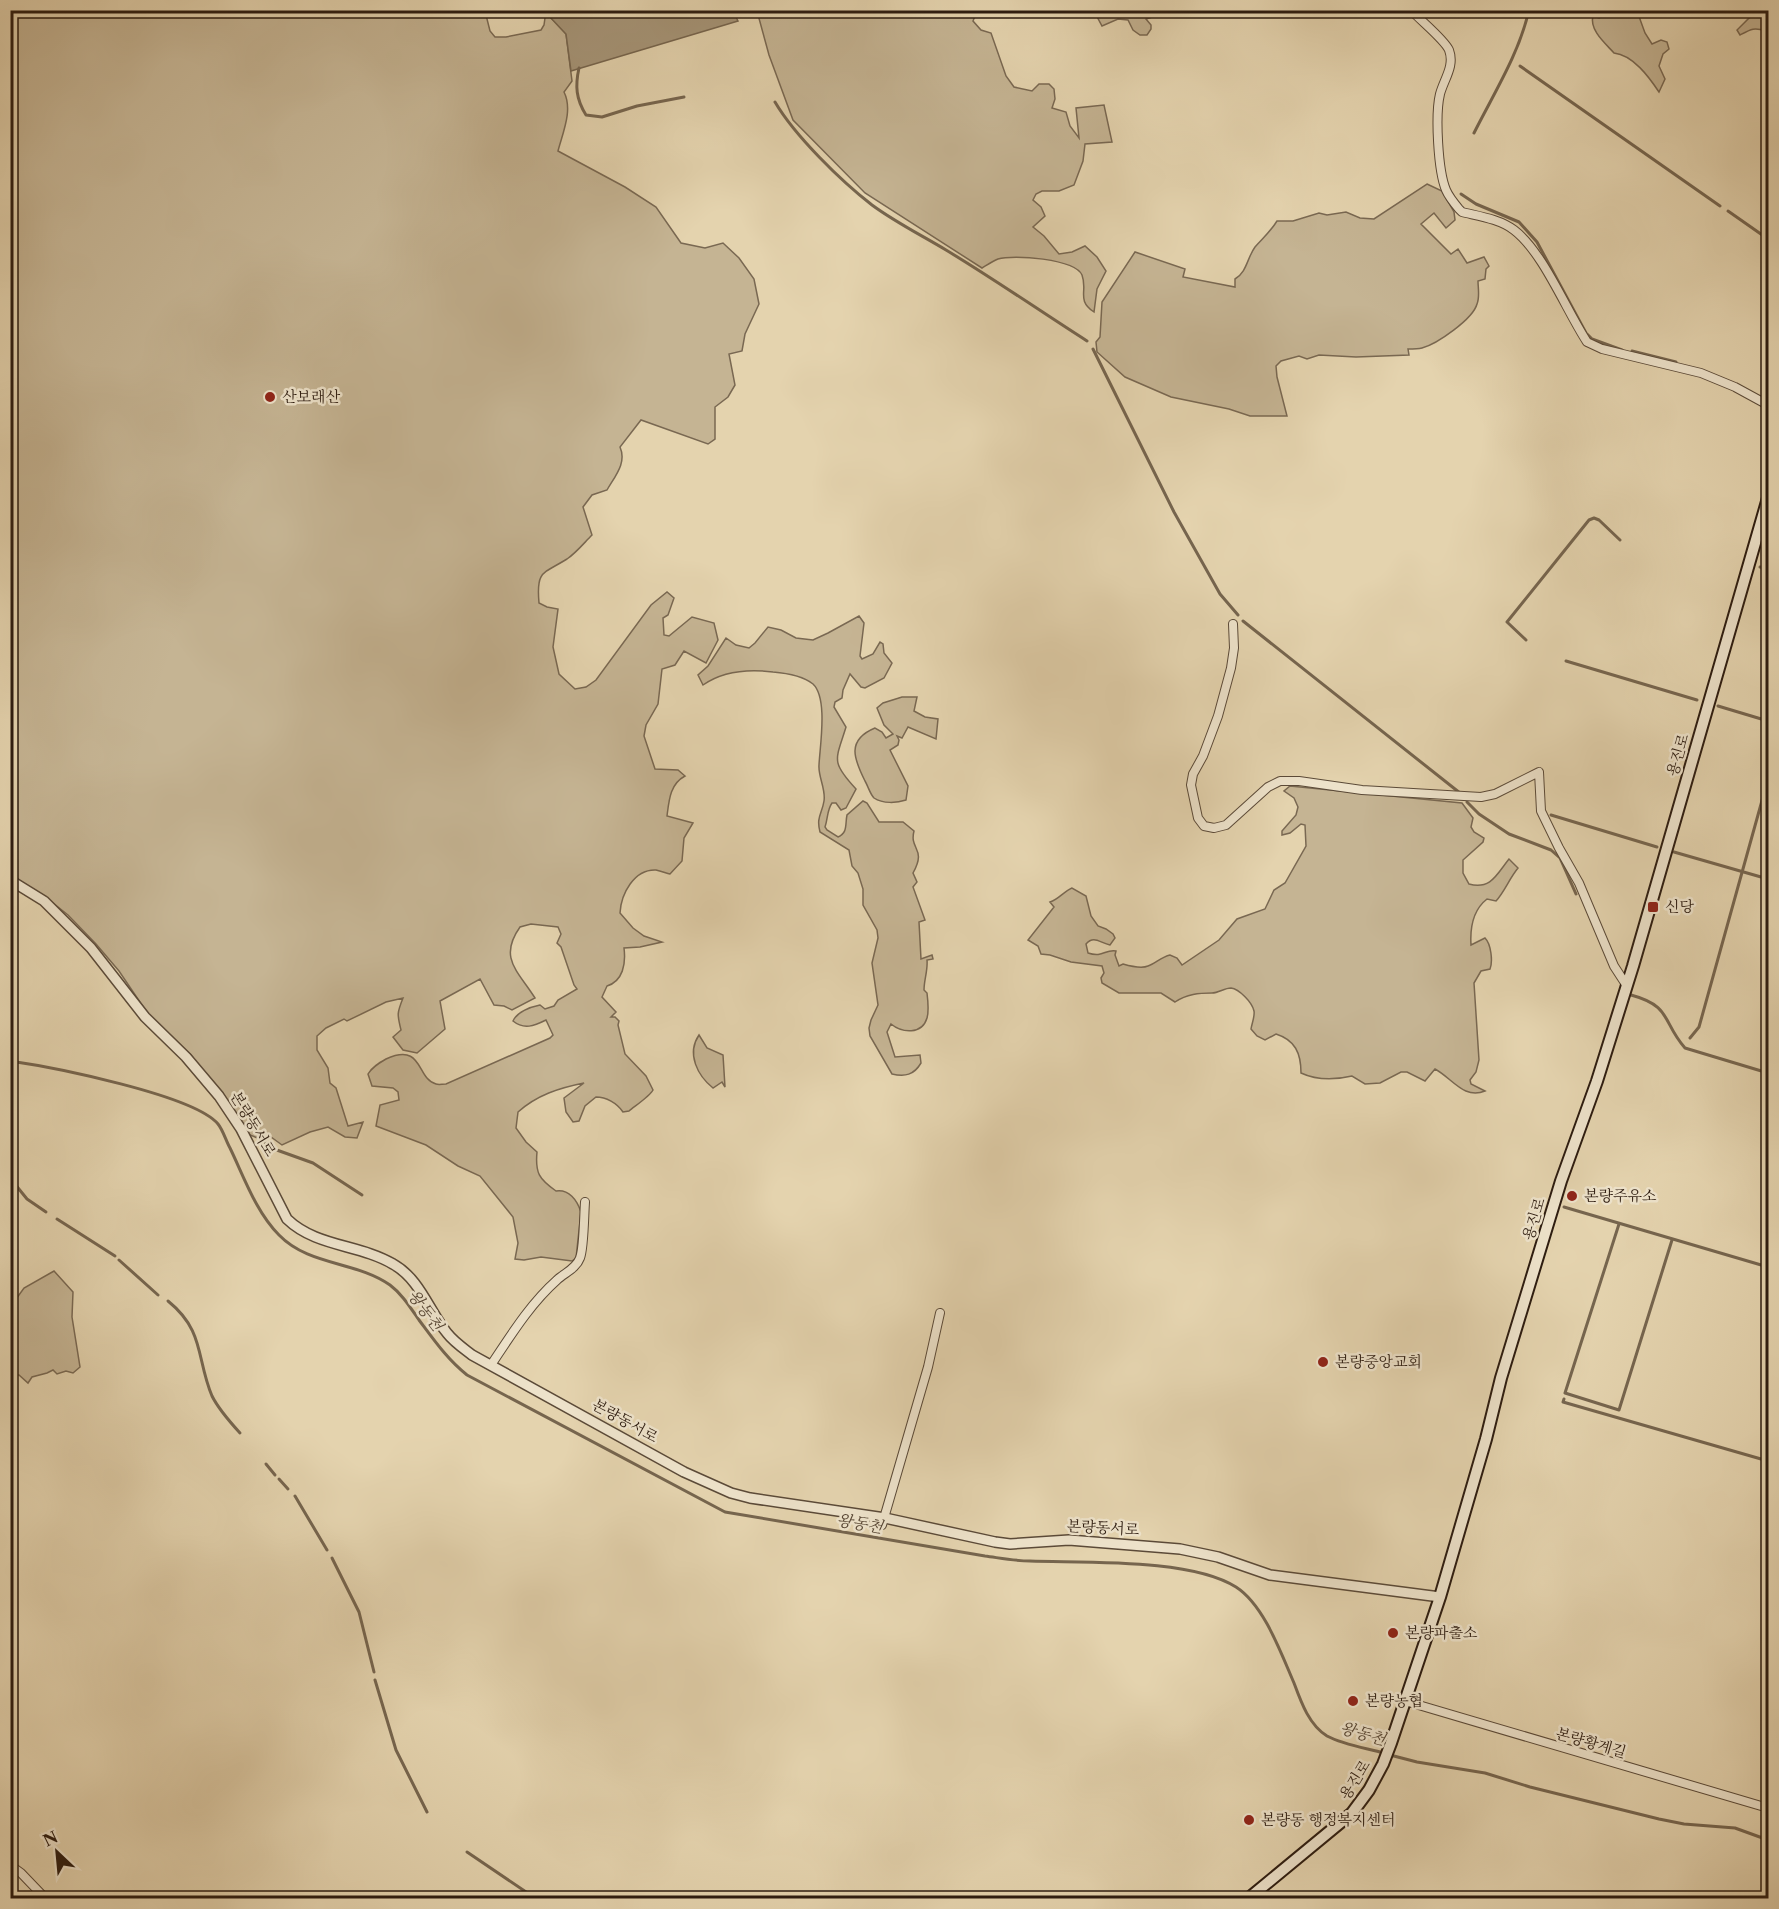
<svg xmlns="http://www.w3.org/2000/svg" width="1779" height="1909" viewBox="0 0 1779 1909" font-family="'Libre Caslon Text','Noto Serif KR',serif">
	<rect width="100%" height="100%" fill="#e4d3ae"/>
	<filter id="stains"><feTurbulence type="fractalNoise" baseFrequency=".00333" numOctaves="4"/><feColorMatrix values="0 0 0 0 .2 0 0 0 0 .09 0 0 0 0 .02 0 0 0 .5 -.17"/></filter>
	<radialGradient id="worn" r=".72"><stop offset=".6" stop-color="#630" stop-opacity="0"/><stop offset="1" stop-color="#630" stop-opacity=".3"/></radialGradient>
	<g fill="#c5b493" stroke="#796852" stroke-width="1.5">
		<path d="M10 11H485L490 31 495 37H506L541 30 544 25 546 11H548L549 16 566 34 572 81 564 92C573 110 563 132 558 151L625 187 656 207 681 243 705 248 723 243 739 258 754 279 759 304 745 334 742 351 729 354 735 385 728 397 715 407V439L708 444 641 420 620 447C627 463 615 476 607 490L592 495 583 507 592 535C584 543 576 553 567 559 543 574 536 570 539 603L547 607 558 609 553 647 559 674 575 689 586 687 596 680 651 605 667 592 674 598 668 615 663 618 664 635 669 636 692 617 714 623 718 640 706 663 684 651 675 665 662 669 658 704 646 725 644 736 655 769 678 770 685 776C670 784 669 800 667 816L693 823 684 838 682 861 670 874C666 873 661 871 656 870 634 869 621 894 620 913L633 928 644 936 662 942 640 947 624 948C626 964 623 981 607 986L602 997 616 1012 611 1017H615L619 1021 618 1025 625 1054 646 1076 653 1090C650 1096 635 1106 629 1111L623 1112C617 1103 606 1097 596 1097L585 1106 579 1121 573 1122 566 1112 564 1098 584 1083C559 1088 537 1095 518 1112L516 1128 526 1142 537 1152C535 1173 539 1179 556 1191 569 1189 577 1200 581 1212L576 1258 572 1261 541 1257 524 1260 515 1259 518 1243 513 1217 480 1176 458 1166 426 1145 376 1126 380 1105 399 1100 398 1092 393 1088 372 1086 368 1074C372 1067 379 1063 386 1059 424 1042 416 1079 436 1084 439 1085 442 1084 446 1084L550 1038 553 1035 546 1020C534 1026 524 1030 513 1021 517 1012 530 1007 540 1005L545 1009 554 1006 558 1000 577 989 574 985 561 947 557 943 561 934 558 927 531 924 520 927C498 958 518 971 535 998L512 1010 504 1006 494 1005 480 979 440 1001 445 1029 417 1053 403 1050 393 1037 401 1030C397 1014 397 1013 403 998L386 1002 347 1021 344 1019 326 1028 317 1036V1050L328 1068 330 1083 336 1088 348 1126 363 1122 357 1138 345 1137 328 1127 310 1132 282 1145 271 1137 260 1139 250 1135 191 1055 148 1014 119 971 96 944 68 915 48 899 11 875Z"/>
		<path d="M757 11H1012C997 22 989 10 975 16L973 21 981 30 991 33 1006 76 1014 87 1032 91 1039 84H1049L1054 89 1055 99 1052 108 1066 112 1070 126 1079 138 1076 108 1104 105 1112 142 1085 144 1083 161 1074 185 1059 191H1042L1036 194 1033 200 1041 207 1045 216 1033 227 1044 236 1059 254 1072 252 1085 246 1097 257 1106 271 1097 289 1094 312C1076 300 1088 291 1082 275 1075 259 1013 254 998 259 993 261 987 265 982 268L865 193 793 120 769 55Z"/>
		<polygon points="1094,11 1156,11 1152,17 1146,19 1151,25 1151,29 1147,35 1140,35 1133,30 1128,20 1118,19 1102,26"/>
		<path d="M1608 11H1637L1645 33 1652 44 1661 40 1667 42 1669 49 1663 54 1659 66 1665 79 1659 92C1649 77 1633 55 1614 53 1606 44 1589 30 1593 16L1599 18 1605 15Z"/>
		<path d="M1752 11H1768V38L1766 31C1754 27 1751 29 1740 35L1737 30 1750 17Z"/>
		<path d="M1427 184 1442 191 1454 212 1455 220 1446 228 1434 213 1421 224 1451 254 1458 249 1467 263 1484 257 1489 266 1486 269 1485 279 1478 281C1478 288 1480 297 1477 304 1473 319 1437 344 1422 348 1418 349 1413 349 1408 349L1409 355 1356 357 1319 355 1307 359 1299 356 1281 361 1276 366 1277 377 1287 416H1250L1229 409 1171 397 1125 377 1097 352 1096 342 1100 337 1102 302 1135 252 1185 269 1183 277 1235 287V279C1247 272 1247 258 1255 247 1263 238 1271 231 1277 221H1293L1319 213 1327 215 1346 212 1360 218 1374 219Z"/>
		<path d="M859 616 864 623 860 656 862 659 873 654 880 642 883 644 884 653 892 663 884 678 865 688 861 687 850 674 843 690 842 698 835 702 834 707 846 727C836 760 830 761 856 789L846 808 841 810 836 803H832C827 810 828 818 825 827L827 830 838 837C848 833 845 824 847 815L863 801 867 803 879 822H903L914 831C909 850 927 848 913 873L917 882 913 887 925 920 919 922 921 959 932 955 933 959 927 960C928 970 924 980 924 990L927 993C928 1001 929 1011 927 1018 922 1035 902 1033 891 1024L887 1032 895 1057 920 1055 921 1063C914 1075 905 1077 892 1074L870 1036 869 1028 871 1020 878 1005 872 963 878 938 877 930 863 905V889L858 873 852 866 849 850 820 832C816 817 822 814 824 801 826 789 818 777 819 765 820 745 828 698 813 684 803 676 785 673 773 672 749 669 723 671 703 685L698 675 708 666 726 638 736 645 749 648 755 643 768 627 781 630 796 638 813 640 828 633Z"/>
		<path d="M902 697H917L914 711 925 717 938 719 936 739 908 727 902 738 897 736 899 740 898 745 890 750 908 786 906 800C897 803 883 804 874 798 870 794 868 786 865 781 854 759 846 740 875 728L882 732 886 738 893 734 884 725 877 708 883 703Z"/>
		<path d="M1290 786 1462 803 1473 818 1471 827 1474 832 1484 838 1483 842 1463 860V873L1469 884C1491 890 1497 874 1509 859L1518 868C1509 879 1505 891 1496 901L1487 899C1473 910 1470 929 1471 945L1485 938C1491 944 1493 961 1490 969L1481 971 1474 983 1479 1060 1476 1072 1470 1080 1471 1084 1485 1091C1464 1100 1452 1078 1435 1069L1425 1081 1407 1072H1401L1380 1083 1365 1084 1352 1076C1335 1080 1316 1080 1301 1073 1301 1053 1295 1040 1276 1034L1265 1040 1257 1036 1251 1029C1252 1023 1255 1016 1254 1011 1252 1002 1239 989 1231 988 1224 988 1219 993 1212 993 1199 993 1187 994 1175 1002L1161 993H1119L1102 983 1101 978 1104 973 1102 966 1071 962 1050 955 1041 954 1038 946 1028 940 1054 907 1050 902C1059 899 1063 892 1072 888L1086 896 1091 916 1098 926 1106 929 1113 934 1115 938 1110 945C1100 943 1094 935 1086 944L1088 953C1103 958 1105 949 1116 951L1115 955 1119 966 1123 964C1130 966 1141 969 1148 966 1155 964 1161 957 1170 955L1177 958 1182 965 1219 940 1237 919 1265 909 1274 890 1285 883 1306 846 1305 825 1301 824 1290 833 1282 835V831L1296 815 1298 807 1294 798 1284 791Z"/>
		<path d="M699 1035 707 1048 723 1055 725 1087 722 1082 713 1088C698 1076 686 1054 699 1035Z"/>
		<polygon points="54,1271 73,1292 72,1317 80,1367 73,1373 66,1371 57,1374 53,1370 47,1373 32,1377 28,1383 19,1375 11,1375 11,1306 24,1288"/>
	</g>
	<polygon fill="#a69578" stroke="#76654e" stroke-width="1.5" points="548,11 733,11 738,21 571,71 566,34 549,16"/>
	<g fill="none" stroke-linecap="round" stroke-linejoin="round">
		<g stroke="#76654e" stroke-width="3">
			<polyline points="1520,66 1720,206"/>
			<path d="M579 68C575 86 576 99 586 115L602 117 637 106 684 97"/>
			<path d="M775 102C795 136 841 181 872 205 895 222 921 235 946 250 994 279 1040 311 1087 341"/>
			<path d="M1474 133C1494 93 1519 54 1529 10"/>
			<polyline points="1461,194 1476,204 1519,222 1537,242 1586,333 1592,339 1622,350"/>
			<polyline points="1728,211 1768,239"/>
			<polyline points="1093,349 1174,512 1220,594 1238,615"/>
			<polyline points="1632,351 1676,362"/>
			<polyline points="1760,567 1768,569"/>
			<polyline points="1243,621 1460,793"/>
			<polyline points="1526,640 1507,622 1589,520 1594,518 1599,520 1620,540"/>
			<polyline points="1566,661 1697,700"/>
			<polyline points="1718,706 1768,721"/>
			<polyline points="1467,802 1479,814 1509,834 1551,850 1560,858 1576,894"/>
			<polyline points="1551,815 1657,847"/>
			<polyline points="1674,852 1768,879"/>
			<path d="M1631 995C1672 1006 1662 1022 1685 1048L1768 1073"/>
			<polyline points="1690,1038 1699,1027 1768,779"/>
			<path d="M10 1061C52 1067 194 1095 218 1124 223 1130 226 1141 230 1148 244 1177 256 1212 279 1235 309 1266 356 1261 390 1285 402 1294 410 1307 419 1320 434 1340 447 1359 467 1375L725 1512 985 1556C1000 1558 1015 1561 1030 1561 1084 1563 1191 1558 1236 1587 1264 1605 1281 1653 1294 1683 1301 1702 1309 1725 1327 1736 1344 1745 1366 1748 1384 1753"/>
			<polyline points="263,1141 274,1149 313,1163 362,1195"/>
			<polyline points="10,1178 27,1199 46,1212"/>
			<polyline points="1564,1207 1768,1267"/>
			<polyline points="57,1219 115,1256"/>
			<polyline points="1619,1224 1565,1393 1619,1410 1672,1240"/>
			<polyline points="119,1260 158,1295"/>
			<path d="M168 1301C205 1331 196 1358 212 1396 219 1410 230 1422 240 1433"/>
			<polyline points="1564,1399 1563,1402 1768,1461"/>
			<polyline points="266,1464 275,1475"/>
			<polyline points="279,1479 288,1489"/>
			<polyline points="295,1496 327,1550"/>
			<polyline points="332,1558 359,1612 374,1672"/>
			<polyline points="375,1680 396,1750 427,1812"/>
			<polyline points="1390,1755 1417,1762 1485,1773 1530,1787 1659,1819 1684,1824 1735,1828 1768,1840"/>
			<polyline points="467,1852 535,1898"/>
		</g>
		<defs>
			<g id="minor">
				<path d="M1411 10C1420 20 1445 40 1449 50 1455 66 1444 79 1440 94 1435 115 1438 171 1446 190 1449 197 1454 203 1459 209L1462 212C1478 216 1500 219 1514 230 1543 252 1566 310 1587 342L1602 349 1701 373 1735 387 1768 405"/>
				<polyline points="1233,624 1234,648 1231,668 1218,716 1203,756 1193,774 1191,785 1198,818 1204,826 1214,828 1226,825 1268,787 1280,781 1299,781 1362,790 1481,797 1495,794 1539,772 1541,811 1559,848 1579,883 1614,966 1627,986"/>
				<path d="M491 1365C511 1335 530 1304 557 1280 564 1273 576 1269 580 1258 584 1248 584 1215 585 1202"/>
				<polyline points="882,1525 928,1367 940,1313"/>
				<polyline points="1405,1701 1768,1808"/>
				<polyline points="10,1865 21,1873 45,1898"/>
			</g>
			<path id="tertiary" d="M10 880 44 901 91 948 145 1017 186 1057 219 1096 241 1129 287 1219C316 1247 359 1244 393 1264 420 1279 429 1311 447 1333 454 1342 463 1348 472 1355L684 1472 731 1493 750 1498 885 1518 995 1542 1010 1544 1069 1540 1180 1549 1218 1557 1270 1575 1440 1597"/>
			<polyline id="secondary" points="1249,1898 1352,1813 1369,1790 1383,1764 1391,1743 1440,1597 1486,1439 1501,1378 1561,1181 1597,1081 1633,966 1768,498"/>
		</defs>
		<use href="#minor" stroke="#5b4a38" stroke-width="10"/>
		<use href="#tertiary" stroke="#5b4a38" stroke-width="12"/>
		<use href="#secondary" stroke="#2d1c10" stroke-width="14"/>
		<use href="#minor" stroke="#ede2ca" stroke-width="8"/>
		<use href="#tertiary" stroke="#ede2ca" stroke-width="9"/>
		<use href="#secondary" stroke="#ede2ca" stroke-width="10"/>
	</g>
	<g fill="#8f2418" stroke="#ede2ca" stroke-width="2">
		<circle cx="270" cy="397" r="6"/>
		<rect x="1647" y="901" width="12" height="12" rx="3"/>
		<circle cx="1572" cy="1196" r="6"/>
		<circle cx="1323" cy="1362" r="6"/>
		<circle cx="1393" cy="1633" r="6"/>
		<circle cx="1353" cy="1701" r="6"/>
		<circle cx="1249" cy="1820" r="6"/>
	</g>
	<g text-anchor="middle" stroke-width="5" stroke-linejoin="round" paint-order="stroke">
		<g font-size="15" fill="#2d1c10" stroke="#ede2ca" text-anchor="start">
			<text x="282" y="402">산보래산</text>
			<text x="1665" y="912">신당</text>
			<text x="1584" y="1201">본량주유소</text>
			<text x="1335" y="1367">본량중앙교회</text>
			<text x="1405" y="1638">본량파출소</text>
			<text x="1365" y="1706">본량농협</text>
			<text x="1261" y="1825">본량동 행정복지센터</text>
		</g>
		<g font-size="15" fill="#2d1c10" stroke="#ede2ca">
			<text transform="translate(1678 755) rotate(-74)" y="5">용진로</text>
			<text transform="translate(253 1124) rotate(59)" y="5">본량동서로</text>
			<text transform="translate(1534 1219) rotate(-73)" y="5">용진로</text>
			<text transform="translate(625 1421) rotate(29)" y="5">본량동서로</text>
			<text transform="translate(1103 1528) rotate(3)" y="5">본량동서로</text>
			<text transform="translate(1591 1743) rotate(16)" y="5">본량황계길</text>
			<text transform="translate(1355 1780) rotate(-58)" y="5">용진로</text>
		</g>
		<g font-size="16" font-style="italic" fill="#574634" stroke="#ede2ca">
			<text transform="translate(426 1310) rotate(53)" y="6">왕동천</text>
			<text transform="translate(860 1523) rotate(10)" y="6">왕동천</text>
			<text transform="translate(1363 1733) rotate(16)" y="6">왕동천</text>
		</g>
	</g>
	<rect width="1779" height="1909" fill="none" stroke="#e4d3ae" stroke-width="36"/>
	<rect x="12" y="12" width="1755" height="1885" fill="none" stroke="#2d1c10" stroke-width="3"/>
	<rect x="18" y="18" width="1743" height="1873" fill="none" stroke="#2d1c10" stroke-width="1.5"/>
	<g transform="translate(57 1852) rotate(334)" stroke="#ede2ca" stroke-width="4.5" paint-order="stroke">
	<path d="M0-4.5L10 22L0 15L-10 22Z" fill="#2d1c10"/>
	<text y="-9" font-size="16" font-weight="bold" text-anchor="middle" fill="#2d1c10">N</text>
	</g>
	<rect width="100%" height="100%" filter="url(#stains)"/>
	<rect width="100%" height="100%" fill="url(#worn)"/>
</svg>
